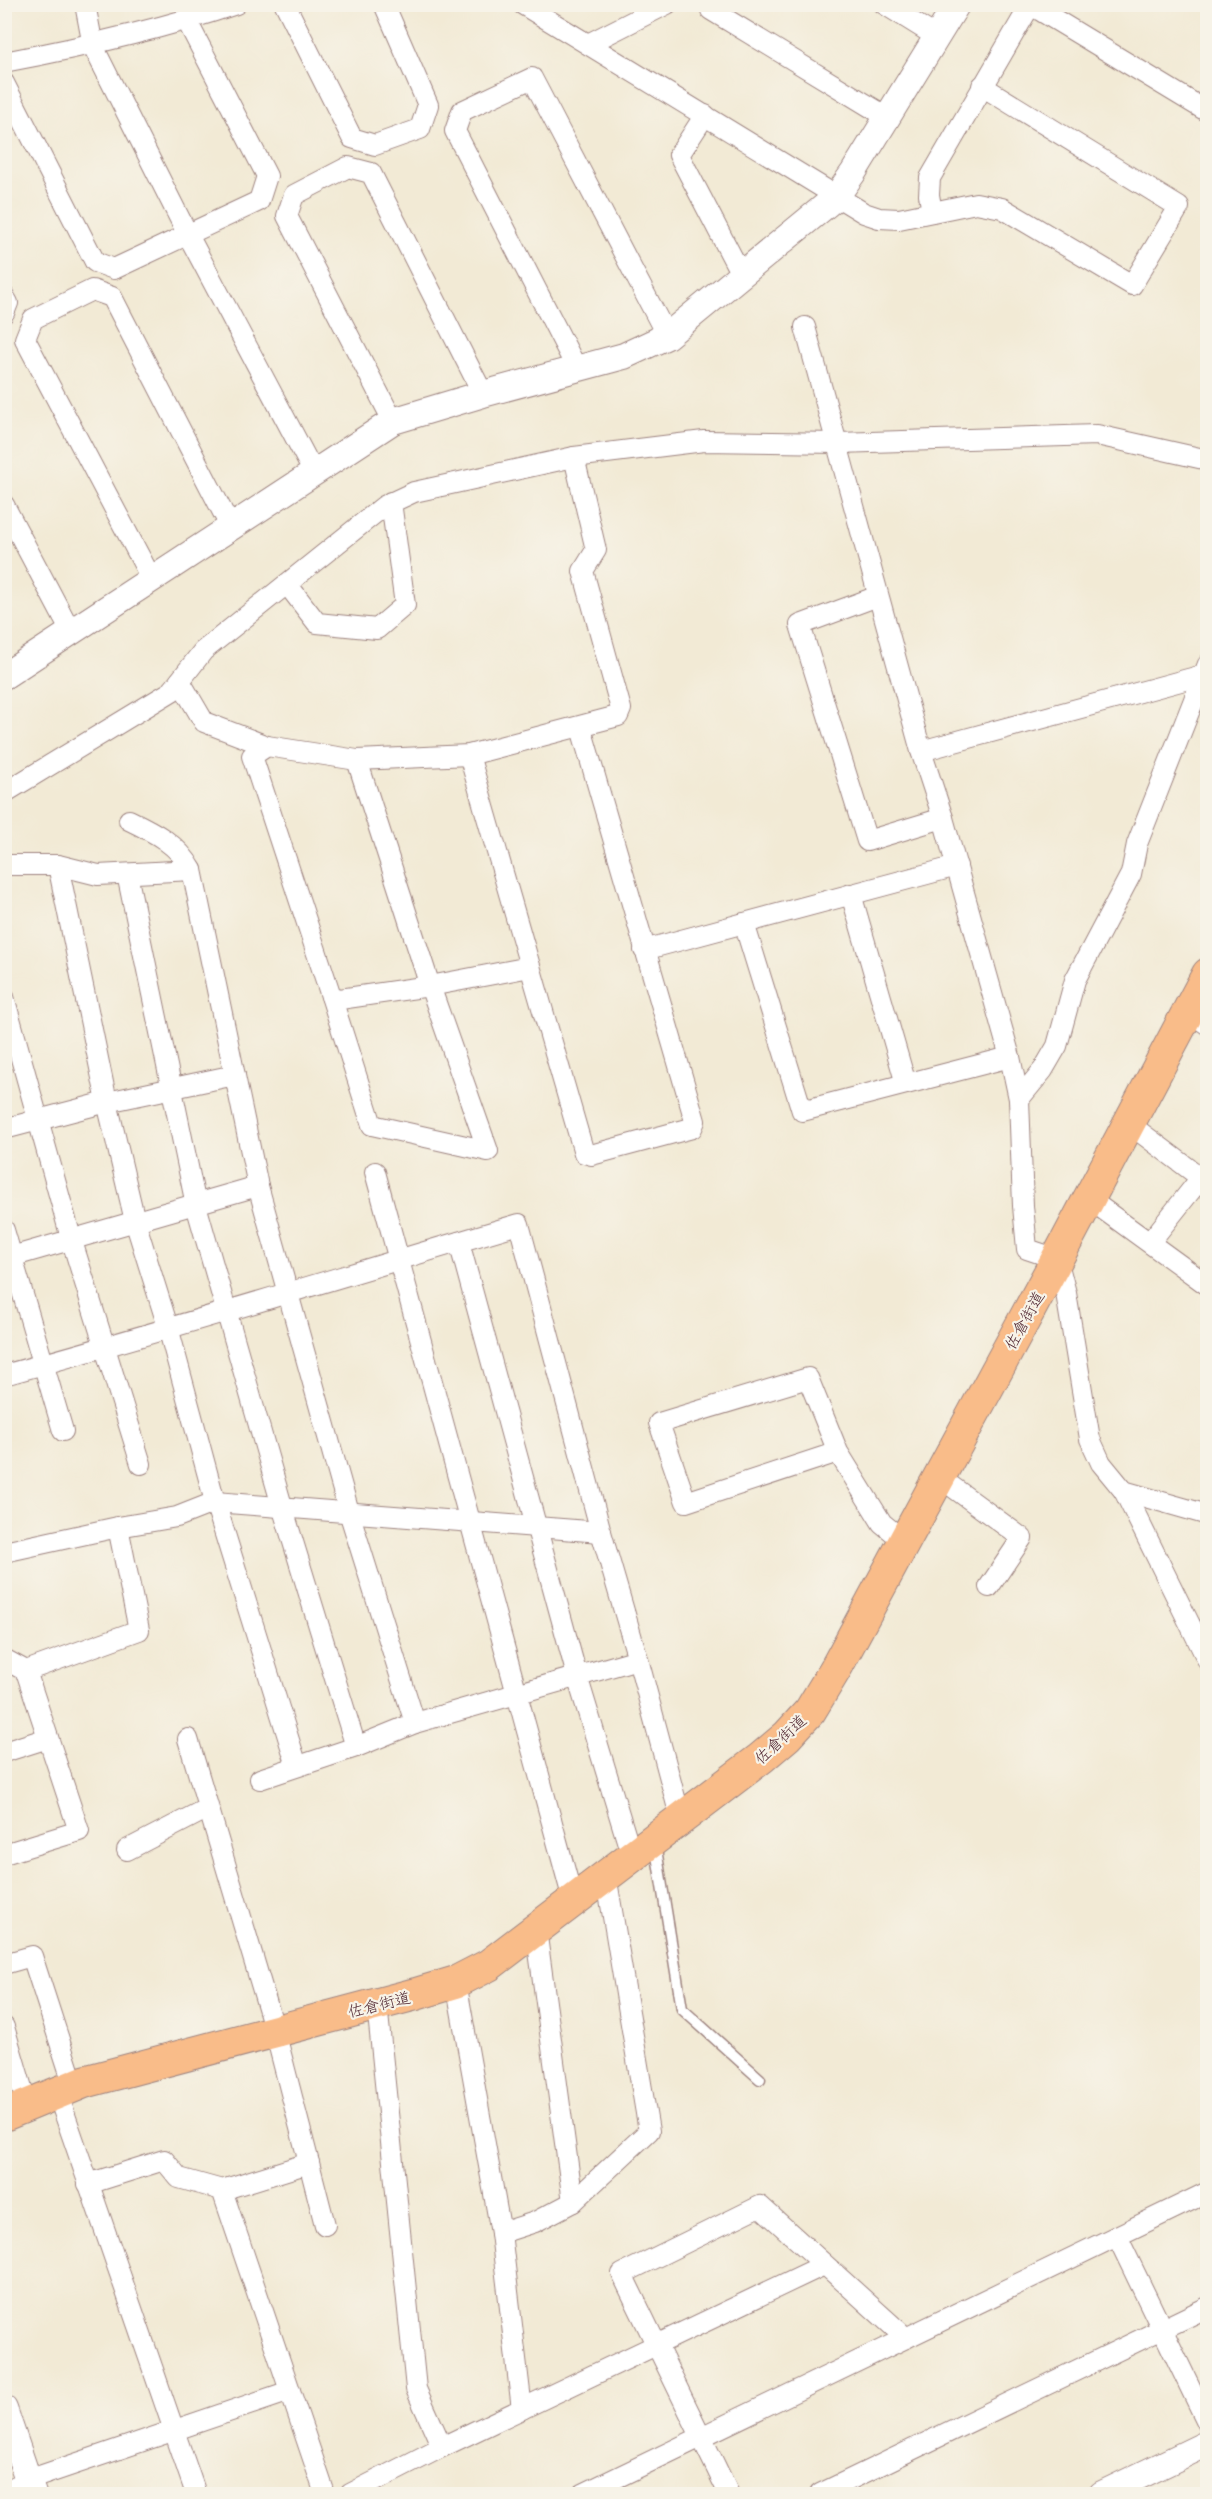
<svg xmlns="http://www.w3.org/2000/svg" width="1212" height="2499" viewBox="0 0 1212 2499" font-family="Kalam,'Klee One',sans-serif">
	<rect width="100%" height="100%" fill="#f7f3e8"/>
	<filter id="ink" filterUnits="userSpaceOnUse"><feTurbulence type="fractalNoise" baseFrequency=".0167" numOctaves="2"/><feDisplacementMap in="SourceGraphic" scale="12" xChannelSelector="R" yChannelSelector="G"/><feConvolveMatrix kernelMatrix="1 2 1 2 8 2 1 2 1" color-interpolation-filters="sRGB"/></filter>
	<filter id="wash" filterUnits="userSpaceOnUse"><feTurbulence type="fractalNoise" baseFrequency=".008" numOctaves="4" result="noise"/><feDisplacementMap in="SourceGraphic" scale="24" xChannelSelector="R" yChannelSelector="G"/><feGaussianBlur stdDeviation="1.35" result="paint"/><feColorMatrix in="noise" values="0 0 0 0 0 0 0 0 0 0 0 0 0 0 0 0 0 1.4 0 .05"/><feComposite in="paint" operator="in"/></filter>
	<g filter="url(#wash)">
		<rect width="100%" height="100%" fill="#f2ead5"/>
	</g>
	<g filter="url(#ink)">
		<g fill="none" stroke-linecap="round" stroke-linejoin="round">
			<defs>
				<polyline id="service" points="655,1843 682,2009 760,2079"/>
				<g id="minor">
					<polyline points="85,4 93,46 188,235 314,473"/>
					<polyline points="285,4 352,138 375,145 420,129 428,105 384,4"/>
					<polyline points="522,4 864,213 879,218 899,219 976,203 1002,208 1132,285 1179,207 982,86"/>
					<polyline points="710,4 711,10 887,117"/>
					<polyline points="884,4 937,37"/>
					<polyline points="1031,5 1208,112"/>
					<polyline points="588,44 667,4"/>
					<path d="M4 62C83 47 160 30 236 4"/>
					<polyline points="4,83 95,262 114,269 259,201 267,176 187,21"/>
					<polyline points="705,115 679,155 742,276"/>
					<polyline points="932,212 929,195 930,178 1031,4"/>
					<polyline points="4,296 8,303 4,313"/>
					<polyline points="805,327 921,751 943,818 1010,1057 1019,1099 1023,1206 1027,1249 1057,1259 1066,1293 1090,1439 1101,1463 1124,1491 1208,1515"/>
					<polyline points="577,369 455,131 462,111 532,78 667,336"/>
					<polyline points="393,421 287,216 294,195 348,167 371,173 483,394"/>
					<polyline points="4,505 71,632"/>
					<polyline points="152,580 25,339 33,319 92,290 112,297 231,528"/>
					<polyline points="287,584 317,623 377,629 405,605 391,502"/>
					<polyline points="878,596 800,625 867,841 943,818"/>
					<polyline points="180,681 204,722 267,746"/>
					<polyline points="921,751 1203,675"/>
					<polyline points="469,755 584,1153 591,1155 692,1128 695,1121 581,728"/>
					<polyline points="4,793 172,691 203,651 384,506 414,492 574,457 704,441 838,443 1097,435 1208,460"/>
					<path d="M4 865H58L98 875 192 870C178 844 154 832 129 820"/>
					<polyline points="58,865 107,1102 135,1221 168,1327 215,1502 297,1766"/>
					<polyline points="192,870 258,1186 349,1512 415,1723"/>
					<polyline points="127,874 196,1205 282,1506 356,1747"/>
					<polyline points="851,894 906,1084"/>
					<polyline points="744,923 802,1111 1010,1057"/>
					<polyline points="644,950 957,866"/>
					<polyline points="530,967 430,986 340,999 331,996 252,756 267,746 357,760 469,755 618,716 621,709 583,571 596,550 574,457"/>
					<polyline points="331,996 372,1125 488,1151 430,986 357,760"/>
					<polyline points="4,997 71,1238 141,1464"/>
					<polyline points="1188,1011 1208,1025"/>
					<polyline points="1019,1099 1043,1070 1057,1046 1075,980 1131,874 1137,844 1208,664"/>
					<polyline points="1128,1123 1208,1183"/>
					<polyline points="4,1129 107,1102 235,1075"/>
					<polyline points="375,1172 573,1900"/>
					<polyline points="1089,1199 1206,1284 1208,1283"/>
					<polyline points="4,1230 63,1431"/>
					<polyline points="459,1242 577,1676 632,1857"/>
					<polyline points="1150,1242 1208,1169"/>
					<polyline points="4,1259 258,1186"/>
					<path d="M4 1375C177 1328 348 1274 519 1224L601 1532 638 1659 681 1820"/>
					<polyline points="838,1452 686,1502 659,1423 808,1378 838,1452 882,1523 904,1541"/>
					<polyline points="939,1477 1022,1538 989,1587"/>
					<polyline points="1124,1491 1208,1661"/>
					<polyline points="4,1552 118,1527 177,1517 215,1502 601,1532"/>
					<polyline points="4,1659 26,1671"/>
					<polyline points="188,1739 275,2031 325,2225"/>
					<polyline points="4,1752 48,1738"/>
					<polyline points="260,1779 356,1747 415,1723 638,1659"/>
					<polyline points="127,1850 208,1808"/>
					<polyline points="4,1854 79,1831 26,1671 139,1630 118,1527"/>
					<polyline points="536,1929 573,2202"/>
					<polyline points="4,1964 32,1956 74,2086"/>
					<polyline points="456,1982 501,2233 522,2409"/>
					<polyline points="377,2004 416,2389 442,2447"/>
					<polyline points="4,2027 27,2105"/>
					<polyline points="57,2092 196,2494"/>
					<polyline points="88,2184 164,2160 179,2178 222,2190 325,2494"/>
					<polyline points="222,2190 309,2163"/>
					<polyline points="501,2233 535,2222 573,2202 649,2131 606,1875"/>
					<polyline points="1117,2236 1208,2424"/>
					<polyline points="4,2492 28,2480 290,2391"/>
					<polyline points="350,2494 442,2447 824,2265"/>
					<polyline points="583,2494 1208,2192"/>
					<polyline points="729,2494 622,2274 760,2206 906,2338"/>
					<polyline points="820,2494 1208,2307"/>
				</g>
				<g id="tertiary">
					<polyline points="4,676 393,421 483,394 624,356 667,336 836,197 853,173 957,4"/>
					<polyline points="4,2409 33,2494"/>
					<polyline points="1102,2494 1208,2443"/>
				</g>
				<polyline id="primary" points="4,2115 84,2082 416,1994 456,1982 489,1965 761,1758 787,1736 810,1711 836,1668 1057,1259 1208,974"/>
			</defs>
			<use href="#service" stroke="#9e8480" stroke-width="13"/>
			<use href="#minor" stroke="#9e8480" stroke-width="22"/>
			<use href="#tertiary" stroke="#9e8480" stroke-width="28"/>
			<use href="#primary" stroke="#9e8480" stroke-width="34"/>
			<use href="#service" stroke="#fff" stroke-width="10"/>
			<use href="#minor" stroke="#fff" stroke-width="20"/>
			<use href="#tertiary" stroke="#fff" stroke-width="26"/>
			<use href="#primary" stroke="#f9bc89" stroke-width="32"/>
		</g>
	</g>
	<g text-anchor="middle" stroke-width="4.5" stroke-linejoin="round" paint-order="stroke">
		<g font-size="16" fill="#4a1f2b" stroke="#f7f3e8">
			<text transform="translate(1024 1320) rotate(-61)" y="6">佐倉街道</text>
			<text transform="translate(780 1739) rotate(-43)" y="6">佐倉街道</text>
			<text transform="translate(379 2004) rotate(-14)" y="6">佐倉街道</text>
		</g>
	</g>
	<rect width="1212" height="2499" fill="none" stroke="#f7f3e8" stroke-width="24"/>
</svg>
